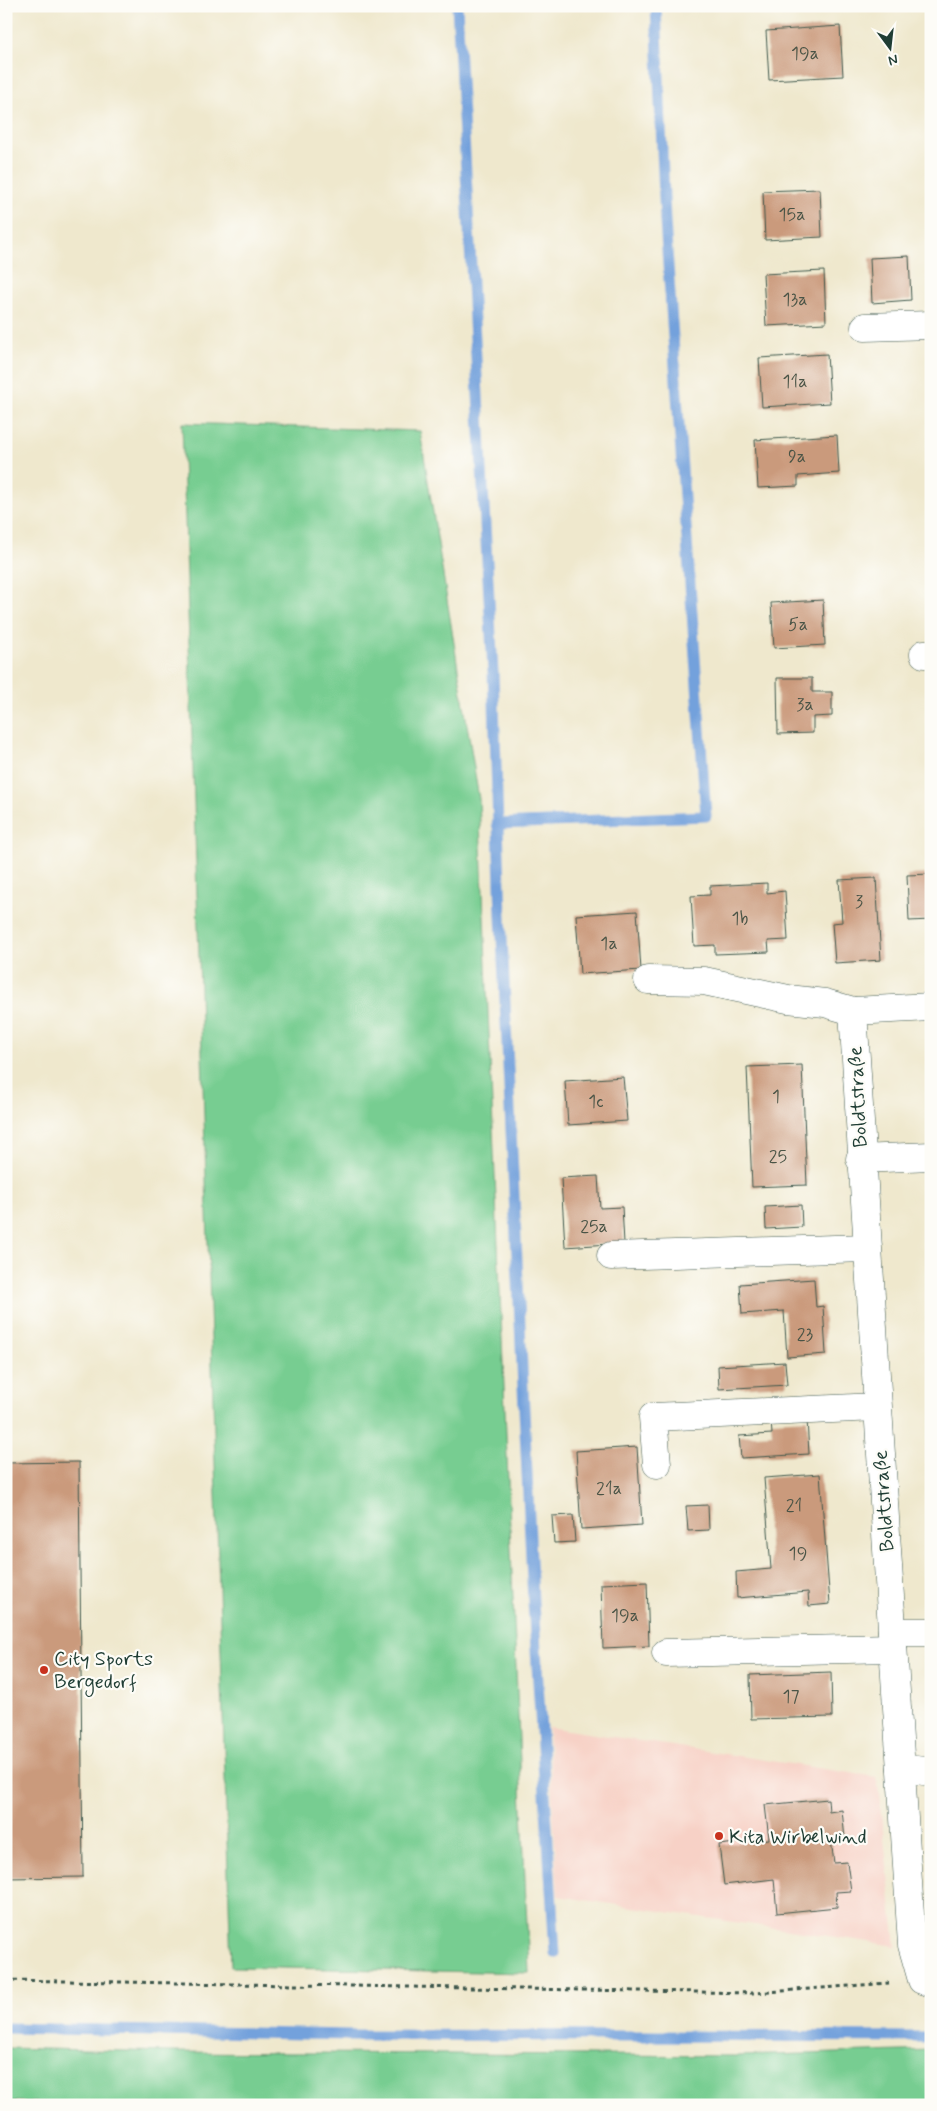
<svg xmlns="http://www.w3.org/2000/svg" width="937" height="2111" viewBox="0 0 937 2111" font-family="Mynerve,sans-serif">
	<rect width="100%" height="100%" fill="#fdfcf7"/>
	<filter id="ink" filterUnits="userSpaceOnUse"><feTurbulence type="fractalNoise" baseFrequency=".02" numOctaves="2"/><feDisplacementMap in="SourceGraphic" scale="10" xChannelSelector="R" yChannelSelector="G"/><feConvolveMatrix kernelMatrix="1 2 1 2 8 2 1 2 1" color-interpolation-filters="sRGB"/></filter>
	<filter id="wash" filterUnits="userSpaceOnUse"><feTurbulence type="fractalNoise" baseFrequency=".0096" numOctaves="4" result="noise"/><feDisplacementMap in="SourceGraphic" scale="20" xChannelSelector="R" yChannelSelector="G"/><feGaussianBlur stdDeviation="1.12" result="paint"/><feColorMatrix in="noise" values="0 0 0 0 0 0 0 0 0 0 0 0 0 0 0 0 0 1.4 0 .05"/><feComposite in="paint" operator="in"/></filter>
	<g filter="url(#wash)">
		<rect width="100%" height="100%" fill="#efe8cd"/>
		<polygon fill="#f7d1c6" points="548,1727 877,1777 896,1946 558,1896"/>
		<g fill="#77cd91" stroke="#4b8562">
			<polygon points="182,423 420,431 479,799 529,1973 231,1967"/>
			<polygon points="6,2048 170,2052 739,2056 931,2050 931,2105 90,2105 6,2101"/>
		</g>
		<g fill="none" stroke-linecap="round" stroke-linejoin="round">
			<g stroke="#73a1dc" stroke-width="11">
				<polyline points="457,6 493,672 501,916 533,1602 555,1953"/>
				<polyline points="497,824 706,816 665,221 656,6"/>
				<polyline points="6,2028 351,2035 931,2037"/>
			</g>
		</g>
		<g id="blocks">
			<g fill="#ca9a7c">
				<rect x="903" y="6" width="19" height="2"/>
				<polygon points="840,26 843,76 769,80 766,31"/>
				<polygon points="820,189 822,237 765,240 763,191"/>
				<polygon points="909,256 911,300 872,303 870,258"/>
				<polygon points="824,271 826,323 766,326 763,274"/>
				<polygon points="827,354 830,403 762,407 759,358"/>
				<polygon points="837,435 839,473 798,476 798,486 758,488 755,440"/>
				<polygon points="823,600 825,645 774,648 771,603"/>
				<polygon points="777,678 812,678 812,692 832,692 832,716 813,717 813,733 778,734"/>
				<polygon points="931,874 931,920 909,921 907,875"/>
				<polygon points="876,878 881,960 835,963 832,923 842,922 839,880"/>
				<polygon points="767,883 767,893 785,891 788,940 768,941 769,952 715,954 715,945 694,946 691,896 710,895 710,886"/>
				<polygon points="637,911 641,970 580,974 576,915"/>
				<polygon points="802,1065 807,1185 752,1187 747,1067"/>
				<polygon points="623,1077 627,1121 568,1125 565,1081"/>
				<polygon points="598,1176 600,1208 622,1207 624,1243 565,1247 561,1178"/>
				<polygon points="801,1205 802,1227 766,1229 765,1207"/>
				<polygon points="814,1279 816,1307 823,1306 826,1354 787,1357 784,1311 742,1314 740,1284"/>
				<polygon points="785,1362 787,1385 719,1389 718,1366"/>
				<polygon points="807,1419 809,1454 741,1458 739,1436 772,1434 771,1421"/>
				<polygon points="637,1447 642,1525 581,1529 576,1451"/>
				<polygon points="79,1462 83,1877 6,1878 6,1463"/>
				<polygon points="820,1474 830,1604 809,1606 808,1592 737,1598 736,1572 771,1569 764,1478"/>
				<polygon points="708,1505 709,1530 688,1531 686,1506"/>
				<polygon points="573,1515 575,1542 554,1543 552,1516"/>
				<polygon points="647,1582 649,1646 603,1648 601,1584"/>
				<polygon points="831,1672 832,1717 751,1719 750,1675"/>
				<polygon points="828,1799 829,1812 842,1810 845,1839 831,1840 834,1863 847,1862 851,1891 836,1892 837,1907 777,1913 774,1879 724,1885 719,1845 769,1839 765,1805"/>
			</g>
		</g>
	</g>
	<g filter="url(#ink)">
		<use href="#blocks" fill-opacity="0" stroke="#3e574b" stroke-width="1"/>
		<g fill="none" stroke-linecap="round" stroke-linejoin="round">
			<defs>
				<g id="minor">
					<polyline points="865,327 931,325"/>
					<polyline points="924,654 931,654"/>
					<polyline points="648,980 704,981 788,999 825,1003 853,1011 931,1007"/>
					<polyline points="853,1011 912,1945 922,1980 931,1983"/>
					<polyline points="860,1159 931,1156"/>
					<polyline points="611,1256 866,1248"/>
					<polyline points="657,1464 653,1417 877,1407"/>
					<polyline points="892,1632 931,1632"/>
					<polyline points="666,1653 893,1648"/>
					<polyline points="901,1768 931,1772"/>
				</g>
			</defs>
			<use href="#minor" stroke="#3e574b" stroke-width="29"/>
			<polyline stroke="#3e574b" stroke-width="3" stroke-dasharray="4 4" stroke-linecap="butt" points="6,1980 755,1993 889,1983"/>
			<use href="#minor" stroke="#fff" stroke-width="28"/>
		</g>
	</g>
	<g fill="#c8321e" stroke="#fdfcf7" stroke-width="2">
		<circle cx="44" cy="1670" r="5"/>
		<circle cx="719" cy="1836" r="5"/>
	</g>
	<g text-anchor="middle" stroke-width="4.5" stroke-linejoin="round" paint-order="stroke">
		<g font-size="18" fill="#4a5446">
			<text x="805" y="59">19a</text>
			<text x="792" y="220">15a</text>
			<text x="795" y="305">13a</text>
			<text x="795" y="387">11a</text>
			<text x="797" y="462">9a</text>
			<text x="798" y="630">5a</text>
			<text x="805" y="710">3a</text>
			<text x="859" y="907">3</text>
			<text x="740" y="924">1b</text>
			<text x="609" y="949">1a</text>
			<text x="776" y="1102">1</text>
			<text x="596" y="1107">1c</text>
			<text x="778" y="1162">25</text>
			<text x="594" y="1232">25a</text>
			<text x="805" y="1340">23</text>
			<text x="609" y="1494">21a</text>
			<text x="794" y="1511">21</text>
			<text x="798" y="1559">19</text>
			<text x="625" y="1621">19a</text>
			<text x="791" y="1702">17</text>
		</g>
		<g font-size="20" fill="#1f3d34" stroke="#fdfcf7">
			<text transform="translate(857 1097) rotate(-93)" y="7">Boldtstraße</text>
			<text transform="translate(883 1501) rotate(-94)" y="7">Boldtstraße</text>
		</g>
		<g font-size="20" fill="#1f3d34" stroke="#fdfcf7" text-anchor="start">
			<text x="54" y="1665">City Sports<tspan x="54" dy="23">Bergedorf</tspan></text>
			<text x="729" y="1843">Kita Wirbelwind</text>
		</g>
	</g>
	<rect width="937" height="2111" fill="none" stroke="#fdfcf7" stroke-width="25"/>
	<g transform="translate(890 48) rotate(165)" stroke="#fdfcf7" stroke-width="4" paint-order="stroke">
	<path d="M0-4L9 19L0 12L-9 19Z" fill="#1f3d34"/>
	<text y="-8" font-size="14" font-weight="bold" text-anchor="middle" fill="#1f3d34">N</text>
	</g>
</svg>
